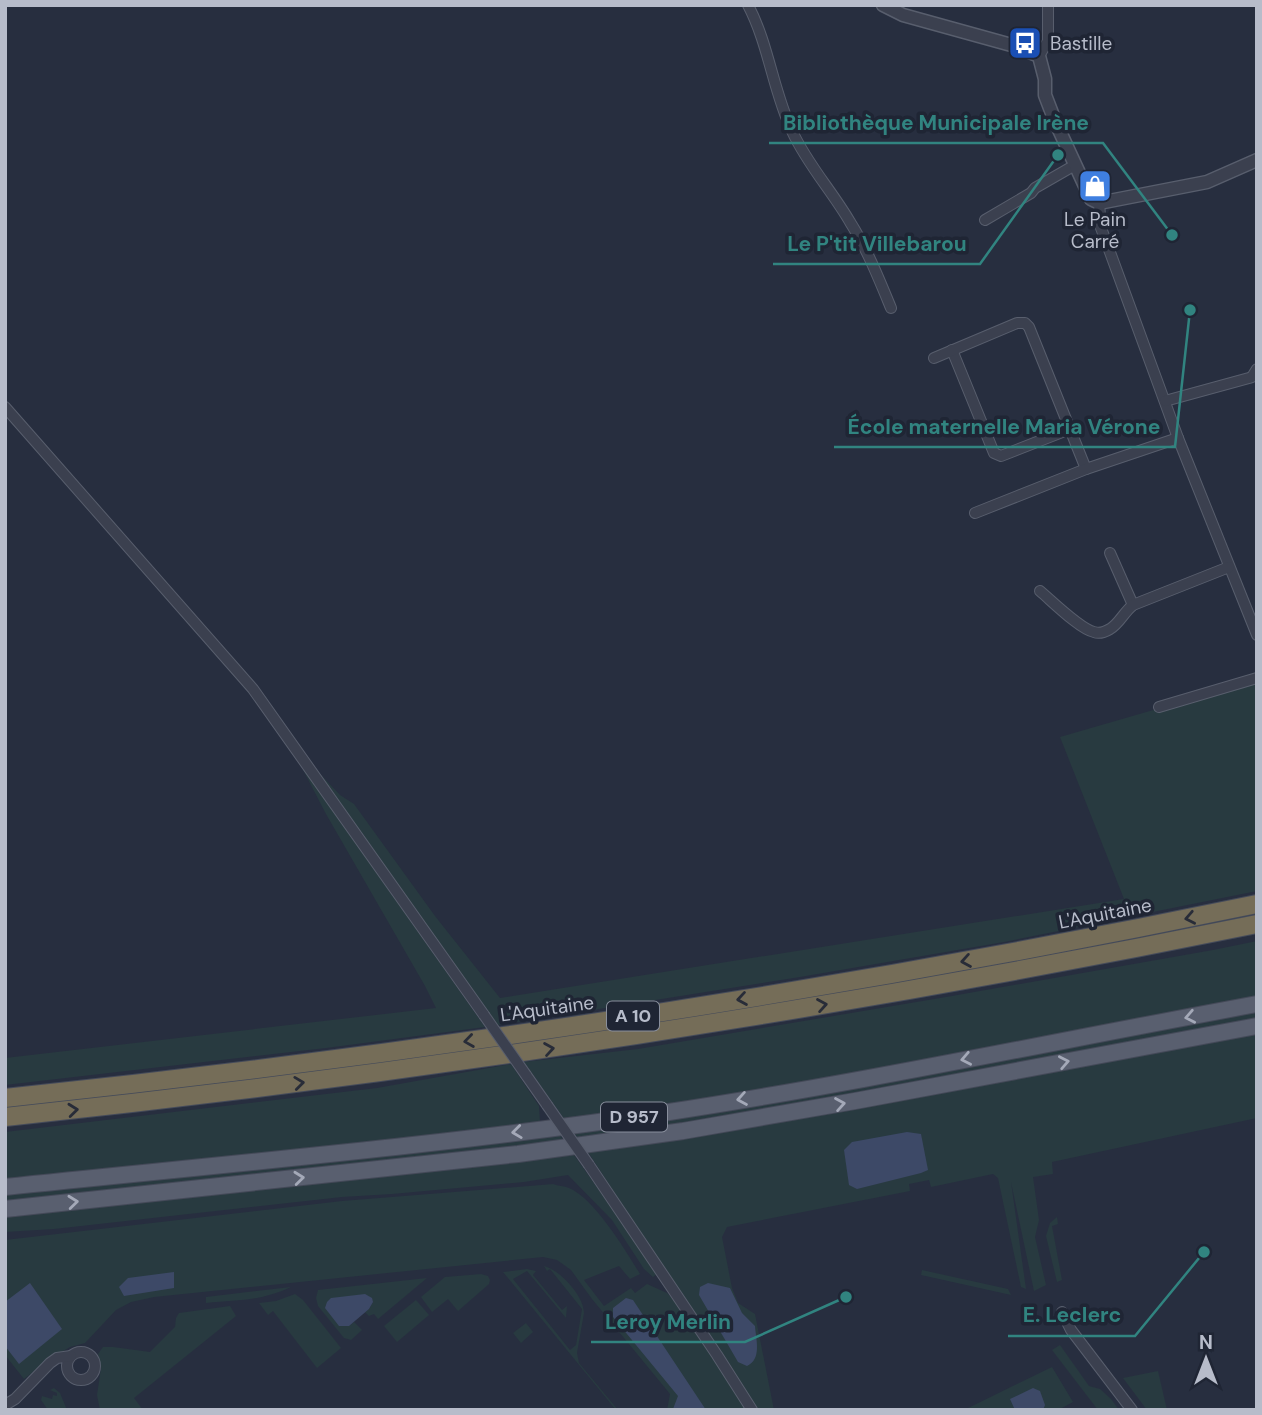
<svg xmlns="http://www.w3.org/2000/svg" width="1262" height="1415" viewBox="0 0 1262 1415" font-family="'DM Sans',sans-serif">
	<rect width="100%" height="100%" fill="#272e3f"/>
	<g fill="#283a40">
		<polygon points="1257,680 1257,891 1004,942 800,977 498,1025 475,997 307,760 340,795 354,804 435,916 500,998 1124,899 1060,737"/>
		<polygon points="300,764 485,1027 326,1048 5,1085 5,1058 436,1008 425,986 326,814"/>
		<polygon points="1257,941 1257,998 701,1101 565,1120 524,1062 638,1049 952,996 1213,950"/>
		<polygon points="1257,1010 1257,1020 927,1083 580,1141 573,1131"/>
		<polygon points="1257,1032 1257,1118 1052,1162 1053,1174 1033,1177 1039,1220 1035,1237 1046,1285 1034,1291 1011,1182 1026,1289 1021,1287 998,1178 993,1174 931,1187 929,1180 909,1184 910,1191 727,1227 722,1237 732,1288 738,1303 755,1314 774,1410 755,1410 588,1152 741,1128"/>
		<polygon points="511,1064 539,1106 540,1123 5,1182 5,1132 377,1088"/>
		<polygon points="559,1134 565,1143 5,1203 5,1193"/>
		<polygon points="574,1155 658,1273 653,1277 644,1269 612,1220 568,1175 524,1182 392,1194 342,1197 54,1229 5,1232 5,1216"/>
		<path d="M553 1184C558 1186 564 1186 569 1188 594 1198 626 1251 640 1274L630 1279 619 1266 584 1280 604 1306 631 1288 635 1293 647 1284 667 1293 675 1301 747 1410H667L670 1394 592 1299 571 1270 557 1260 543 1257 154 1297 131 1302 116 1310 85 1343 70 1347 50 1359 24 1379 5 1355V1240L342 1201Z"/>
		<polygon points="1057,1217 1058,1224 1052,1226 1062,1280 1057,1282 1046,1236 1050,1223"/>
		<path d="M544 1266C560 1270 584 1296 584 1313L577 1353 579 1363 618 1410H616L503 1272 527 1269 536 1271 533 1275 562 1310 567 1306 566 1318 527 1271 513 1279 570 1350 576 1345 582 1309 550 1269 547 1271Z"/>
		<polygon points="922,1270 1008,1289 1011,1295 921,1275"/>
		<polygon points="481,1274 488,1276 490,1280 489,1284 458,1311 448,1299 432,1312 421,1297 445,1277"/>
		<polygon points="427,1278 378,1319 374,1314 369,1316 365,1312 369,1309 373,1302 349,1326 354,1322 362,1330 351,1340 344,1338 318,1306 316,1298 318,1290"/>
		<path d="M291 1287C261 1301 239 1300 206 1303V1297Z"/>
		<polygon points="295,1294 303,1300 341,1348 317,1368 273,1311 268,1315 259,1303 276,1301"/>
		<polygon points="416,1300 429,1315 397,1342 384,1326"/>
		<polygon points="230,1306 236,1316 134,1398 143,1410 100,1410 97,1395 101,1368 98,1354 103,1347 113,1347 150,1352 175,1327 176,1318 179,1313"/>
		<polygon points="526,1323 533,1332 521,1343 513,1333"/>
		<polygon points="1060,1345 1089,1386 1100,1389 1111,1399 1119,1410 1098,1410 1052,1350"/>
		<polygon points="1052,1367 1073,1402 1058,1410 964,1410"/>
		<polygon points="1158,1371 1167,1410 1147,1410 1123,1378"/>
		<polygon points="54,1388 60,1393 67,1410 48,1410 41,1400 42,1396 52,1399 53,1395 57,1396 57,1393 50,1390"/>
	</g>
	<g fill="#3d4967">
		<polygon points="907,1132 921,1134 928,1170 921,1173 857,1189 849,1185 844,1150 852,1142"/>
		<polygon points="174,1272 174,1288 124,1296 119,1287 128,1278"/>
		<polygon points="30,1283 62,1329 19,1364 5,1346 5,1302"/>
		<path d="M708 1283 730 1288 742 1313 755 1326C756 1340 762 1359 747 1366L738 1362 699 1295 700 1287Z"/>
		<polygon points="365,1294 372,1298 373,1302 369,1309 349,1326 339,1326 325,1308 327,1302 331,1298"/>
		<polygon points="626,1298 633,1300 706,1410 673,1409 678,1396 613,1317 613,1308"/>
		<polygon points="1033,1388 1040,1391 1045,1405 1043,1410 1015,1410 1010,1399"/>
	</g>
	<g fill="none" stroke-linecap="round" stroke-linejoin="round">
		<defs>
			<g id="minor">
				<path d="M748 5C769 45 773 91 792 131 807 164 832 191 850 222 867 249 879 279 891 308"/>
				<polyline points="1039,56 1048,41 1048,5"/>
				<polyline points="1099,203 1101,228 1107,244 1178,438 1257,635"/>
				<polyline points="985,220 1031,193 1035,188 1075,165"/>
				<polyline points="952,350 994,453 1001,456 1070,429"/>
				<polyline points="934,358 1017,323 1025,323 1029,327 1086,469"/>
				<polyline points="1165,401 1249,378 1252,377 1257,369"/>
				<polyline points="5,407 253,689 484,1015"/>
				<polyline points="975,513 1086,469 1178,438"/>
				<polyline points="1110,553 1133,605"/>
				<path d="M1040 591C1053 602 1080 629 1094 632 1099 634 1105 632 1110 629 1119 624 1124 612 1133 605L1229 567"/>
				<polyline points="1159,707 1257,678"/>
				<polyline points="526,1075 547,1105"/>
				<polyline points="589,1165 717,1355 752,1410"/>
				<polyline points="1062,1312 1071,1330 1132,1410"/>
				<circle cx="81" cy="1366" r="14"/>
				<polyline points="5,1405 15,1399 50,1363 57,1358 71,1356"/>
			</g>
			<polyline id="tertiary" points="883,5 903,15 1015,46 1039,56 1045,79 1045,95 1055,121 1091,199 1099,203 1207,182 1257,160"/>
			<g id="primary">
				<path d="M5 1187C226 1164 449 1145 669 1112 866 1082 1061 1040 1257 1004"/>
				<polyline points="5,1209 518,1154 683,1131 855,1101 1257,1026"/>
			</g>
			<g id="motorway">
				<path d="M5 1098C425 1054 843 990 1257 904"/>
				<path d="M5 1117C425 1073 843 1008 1257 924"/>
			</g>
		</defs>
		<use href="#minor" stroke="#585e6d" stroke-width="12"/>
		<use href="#tertiary" stroke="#585e6d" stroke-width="15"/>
		<use href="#primary" stroke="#444958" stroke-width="18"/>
		<use href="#motorway" stroke="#454b5a" stroke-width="20"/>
		<use href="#minor" stroke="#3b404f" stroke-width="10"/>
		<use href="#tertiary" stroke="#3b404f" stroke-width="12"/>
		<use href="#primary" stroke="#595f6f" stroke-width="16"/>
		<use href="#motorway" stroke="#756d58" stroke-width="18"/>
		<defs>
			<g id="minor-bridge">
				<polyline points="484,1015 526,1075"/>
				<polyline points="547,1105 589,1165"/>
			</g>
		</defs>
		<use href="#minor-bridge" stroke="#585e6d" stroke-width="12" stroke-linecap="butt"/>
		<use href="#minor-bridge" stroke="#3b404f" stroke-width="10"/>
	</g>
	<defs><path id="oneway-chevron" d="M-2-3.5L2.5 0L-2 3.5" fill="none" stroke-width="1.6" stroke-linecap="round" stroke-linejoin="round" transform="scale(1.75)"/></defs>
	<g stroke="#282c38">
		<use href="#oneway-chevron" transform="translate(1190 918) rotate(169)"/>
		<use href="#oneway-chevron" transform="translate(966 961) rotate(170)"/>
		<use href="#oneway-chevron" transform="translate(742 999) rotate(171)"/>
		<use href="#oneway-chevron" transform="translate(822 1005) rotate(-10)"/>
		<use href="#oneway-chevron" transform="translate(469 1041) rotate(172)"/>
		<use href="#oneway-chevron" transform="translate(549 1049) rotate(-9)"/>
		<use href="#oneway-chevron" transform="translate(299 1083) rotate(-7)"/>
		<use href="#oneway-chevron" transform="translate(73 1110) rotate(-6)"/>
	</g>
	<g stroke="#a4a9b8">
		<use href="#oneway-chevron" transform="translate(1190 1017) rotate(169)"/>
		<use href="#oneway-chevron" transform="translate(966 1059) rotate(169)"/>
		<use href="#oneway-chevron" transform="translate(1064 1062) rotate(-11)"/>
		<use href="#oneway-chevron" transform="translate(742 1099) rotate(170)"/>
		<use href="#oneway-chevron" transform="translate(840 1104) rotate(-10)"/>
		<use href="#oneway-chevron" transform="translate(517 1132) rotate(173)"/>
		<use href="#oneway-chevron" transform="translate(299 1178) rotate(-6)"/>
		<use href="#oneway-chevron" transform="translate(73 1202) rotate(-6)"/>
	</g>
	<defs>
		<symbol id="bus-square" viewBox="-11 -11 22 22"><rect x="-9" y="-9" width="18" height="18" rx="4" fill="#1a4fb4" stroke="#1f2534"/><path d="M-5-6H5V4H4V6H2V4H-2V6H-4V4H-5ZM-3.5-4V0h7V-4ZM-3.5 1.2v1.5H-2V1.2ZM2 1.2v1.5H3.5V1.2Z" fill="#fff"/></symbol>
		<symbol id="shop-square" viewBox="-11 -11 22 22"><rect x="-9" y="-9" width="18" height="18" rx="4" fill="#3f7fe0" stroke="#1f2534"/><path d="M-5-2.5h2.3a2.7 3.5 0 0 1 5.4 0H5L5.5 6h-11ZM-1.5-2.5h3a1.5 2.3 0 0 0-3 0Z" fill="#fff"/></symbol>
	</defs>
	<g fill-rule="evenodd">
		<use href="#bus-square" x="1006" y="24" width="38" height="38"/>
		<use href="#shop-square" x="1076" y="167" width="38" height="38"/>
	</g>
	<g text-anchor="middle" stroke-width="7" stroke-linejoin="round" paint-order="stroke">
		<g fill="#1f2534" stroke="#898f9d" stroke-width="2">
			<rect x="607" y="1001.5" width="52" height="29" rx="5"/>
			<rect x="601" y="1102.5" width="66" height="29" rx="5"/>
		</g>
		<g font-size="18" font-weight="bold" fill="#b7bcca">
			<text x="633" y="1022">A 10</text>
			<text x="634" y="1123">D 957</text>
		</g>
		<g font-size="19" fill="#b7bcca" stroke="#1f2534" text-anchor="start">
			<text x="1050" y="50">Bastille</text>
			<text x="1095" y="226" text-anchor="middle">Le Pain<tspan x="1095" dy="22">Carré</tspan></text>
		</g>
		<g font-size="19" fill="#b7bcca" stroke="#1f2534">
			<text transform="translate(1105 913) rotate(-11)" y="7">L'Aquitaine</text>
			<text transform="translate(547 1008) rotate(-8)" y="7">L'Aquitaine</text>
		</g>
	</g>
	<path fill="none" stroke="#318480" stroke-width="2.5" d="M1172 235L1103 143H769M1058 155L980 264H773M1190 310L1175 447H834M1204 1252L1135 1336H1008M846 1297L745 1342H591"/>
	<g fill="#318480" stroke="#1f2534" stroke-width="2.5">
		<circle cx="1172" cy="235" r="7"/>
		<circle cx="1058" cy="155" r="7"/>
		<circle cx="1190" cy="310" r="7"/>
		<circle cx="1204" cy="1252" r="7"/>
		<circle cx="846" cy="1297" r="7"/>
	</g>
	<g font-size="21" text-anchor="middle" font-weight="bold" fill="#318480" stroke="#1f2534" stroke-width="7" stroke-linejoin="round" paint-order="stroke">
		<text x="936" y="130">Bibliothèque Municipale Irène</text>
		<text x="877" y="251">Le P'tit Villebarou</text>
		<text x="1004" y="434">École maternelle Maria Vérone</text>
		<text x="1072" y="1322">E. Leclerc</text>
		<text x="668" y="1329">Leroy Merlin</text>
	</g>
	<rect width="1262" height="1415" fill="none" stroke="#b7bcca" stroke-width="14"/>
	<g transform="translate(1206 1359)" stroke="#1f2534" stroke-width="5" paint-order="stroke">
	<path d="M0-5L12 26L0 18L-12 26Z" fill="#b7bcca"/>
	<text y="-10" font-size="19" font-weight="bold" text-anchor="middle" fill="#b7bcca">N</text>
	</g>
</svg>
